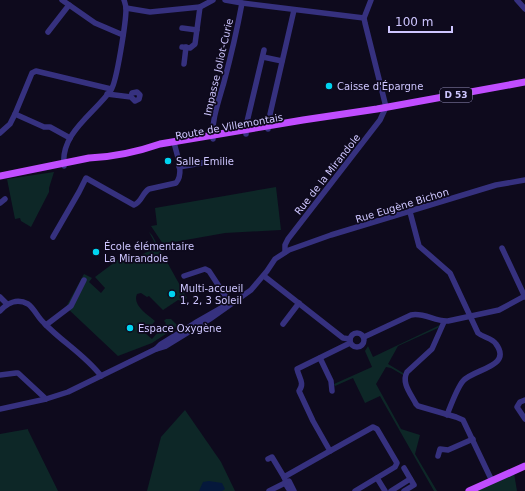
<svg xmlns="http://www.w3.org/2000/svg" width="525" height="491" viewBox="0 0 525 491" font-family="'DejaVu Sans',sans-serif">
	<rect width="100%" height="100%" fill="#0e0a1d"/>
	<g fill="#0d2727">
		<polygon points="54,172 49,188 49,192 31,227 21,221 20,218 15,219 7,179"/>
		<polygon points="276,187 281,230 225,233 163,244 151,226 157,225 155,208"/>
		<path d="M149 232 152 235 187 298 182 301 178 300 163 310 149 296 147 297 141 293 137 294C132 305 147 314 155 321L145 333 152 339 166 323 164 321 166 319H171L178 326 152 343 118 356 66 307 84 274 92 278 89 282 101 293 105 288 95 277 127 253 129 257 133 259 157 247Z"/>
		<polygon points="440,325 438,328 398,346 388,364 403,373 403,375 391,368 386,367 376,384 401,429 420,435 415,454 437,491 434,491 380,396 365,403 353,378 335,386 334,384 372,367 365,351 368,346 373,357"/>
		<polygon points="185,410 221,462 235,491 147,491 161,437"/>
		<polygon points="28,429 28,430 58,491 0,491 0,434"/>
		<polygon points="514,473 517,491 476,491"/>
	</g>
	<polygon fill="#05183b" points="209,481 222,483 225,489 222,491 199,491 203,482"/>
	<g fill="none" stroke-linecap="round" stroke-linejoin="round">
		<g stroke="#36317f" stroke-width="5.5">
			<polyline points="62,0 95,23 123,35"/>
			<polyline points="225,0 242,3 364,18"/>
			<polyline points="517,0 525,9"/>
			<polyline points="126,8 150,12 200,7 213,0"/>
			<polyline points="182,28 197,30"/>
			<polyline points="48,32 69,5"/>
			<polyline points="182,47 190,48 195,44 200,7"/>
			<polyline points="263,57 282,61"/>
			<polyline points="184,64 186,47"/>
			<polyline points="107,94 131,97 135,101 139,99 140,95 137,92 132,93 131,97"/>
			<polyline points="15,114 44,127 50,127 70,138"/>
			<polyline points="268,129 268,123 294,10"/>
			<polyline points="0,133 10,124 15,114 32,73 36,71 111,89"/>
			<polyline points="246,134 246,126 264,50"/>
			<path d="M213 139C211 121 219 100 224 82 231 56 237 30 242 3"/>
			<path d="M64 166C60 133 94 114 111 90 117 81 126 21 126 9 126 6 125 3 124 0"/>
			<polyline points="179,167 213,161"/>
			<polyline points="0,203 5,199"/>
			<path d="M410 212 419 246 450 273 478 333C484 338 492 338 496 344 513 367 473 369 463 381 457 388 451 405 447 415"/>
			<path d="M53 237 79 192 86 178 134 205C142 202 142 193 149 189L176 183C185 173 176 153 174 142"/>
			<polyline points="502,248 525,297"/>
			<polyline points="285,252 285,245 288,239 380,120 386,107 365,23 364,18 371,0"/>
			<polyline points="184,276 205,269 209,271 230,303"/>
			<polyline points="264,276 343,338 350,339"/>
			<polyline points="0,297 7,304"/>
			<polyline points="230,303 195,323 161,344 156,349 166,346 210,319 251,290 267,271 275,259 289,250 331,235 496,185 525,180"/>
			<path d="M0 311C7 303 17 298 28 304 34 308 38 318 44 323 62 342 85 355 101 376"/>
			<path d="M444 322 432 349 407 372C401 383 411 394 416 404L418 406 456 417 463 420 492 481"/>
			<polyline points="283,324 299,303"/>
			<polyline points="46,325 71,306 84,280"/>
			<circle cx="357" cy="340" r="7"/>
			<path d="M364 337 411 315C424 312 435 322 448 321L499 310 525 296"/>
			<polyline points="320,358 331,381 332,391"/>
			<polyline points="0,375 16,373 18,373 46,399"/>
			<polyline points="525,400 520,402 517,407 525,419"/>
			<polyline points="0,409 46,399 68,392 156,349"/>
			<polyline points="330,451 373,427 377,429 397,463 395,467 355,491"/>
			<polyline points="438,456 440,449 448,450 473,439"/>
			<polyline points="268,459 272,457 284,477"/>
			<polyline points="377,478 385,491"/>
			<path d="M286 482 284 477 330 451 313 421 299 391C305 383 299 378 297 369L350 343"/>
			<polyline points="285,483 290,491"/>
			<polyline points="269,491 289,481 294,491"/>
			<polyline points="391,491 410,479"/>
			<polyline points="404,491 414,485 404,468"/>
		</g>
		<g stroke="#c04dff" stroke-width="7">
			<path d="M0 176 89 158C113 157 137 152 160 144L303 120 377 109 525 82"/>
			<polyline points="469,491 525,466"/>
		</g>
	</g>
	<g fill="#00d4f1" stroke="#0e0a1d" stroke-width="1.5">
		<circle cx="329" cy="86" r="4"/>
		<circle cx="168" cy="161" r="4"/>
		<circle cx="96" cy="252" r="4"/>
		<circle cx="172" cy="294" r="4"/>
		<circle cx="130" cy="328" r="4"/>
	</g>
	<g text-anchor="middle" stroke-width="3.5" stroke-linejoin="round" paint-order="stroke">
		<rect fill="#0e0a1d" stroke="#948ebb" stroke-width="1" x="440" y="88" width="32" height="14" rx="3"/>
		<g font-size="9" font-weight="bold" fill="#cec6ff">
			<text x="456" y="98">D 53</text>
		</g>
		<g font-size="10" fill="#cec6ff" stroke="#0e0a1d">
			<text transform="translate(218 67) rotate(-77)" y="4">Impasse Joliot-Curie</text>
			<text transform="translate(229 126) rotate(-10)" y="4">Route de Villemontais</text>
			<text transform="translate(327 174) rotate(-52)" y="4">Rue de la Mirandole</text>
			<text transform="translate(402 205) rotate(-17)" y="4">Rue Eugène Bichon</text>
		</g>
		<g font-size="10" fill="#cec6ff" stroke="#0e0a1d" text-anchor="start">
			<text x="337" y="90">Caisse d'Épargne</text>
			<text x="176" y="165">Salle Emilie</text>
			<text x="104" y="250">École élémentaire<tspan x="104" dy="12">La Mirandole</tspan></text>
			<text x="180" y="292">Multi-accueil<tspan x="180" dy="12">1, 2, 3 Soleil</tspan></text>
			<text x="138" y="332">Espace Oxygène</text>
		</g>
	</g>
	<path d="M389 26v6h63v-6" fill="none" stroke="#cec6ff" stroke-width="2"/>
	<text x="395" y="26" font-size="12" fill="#cec6ff" stroke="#0e0a1d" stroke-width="3" paint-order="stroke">100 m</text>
</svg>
